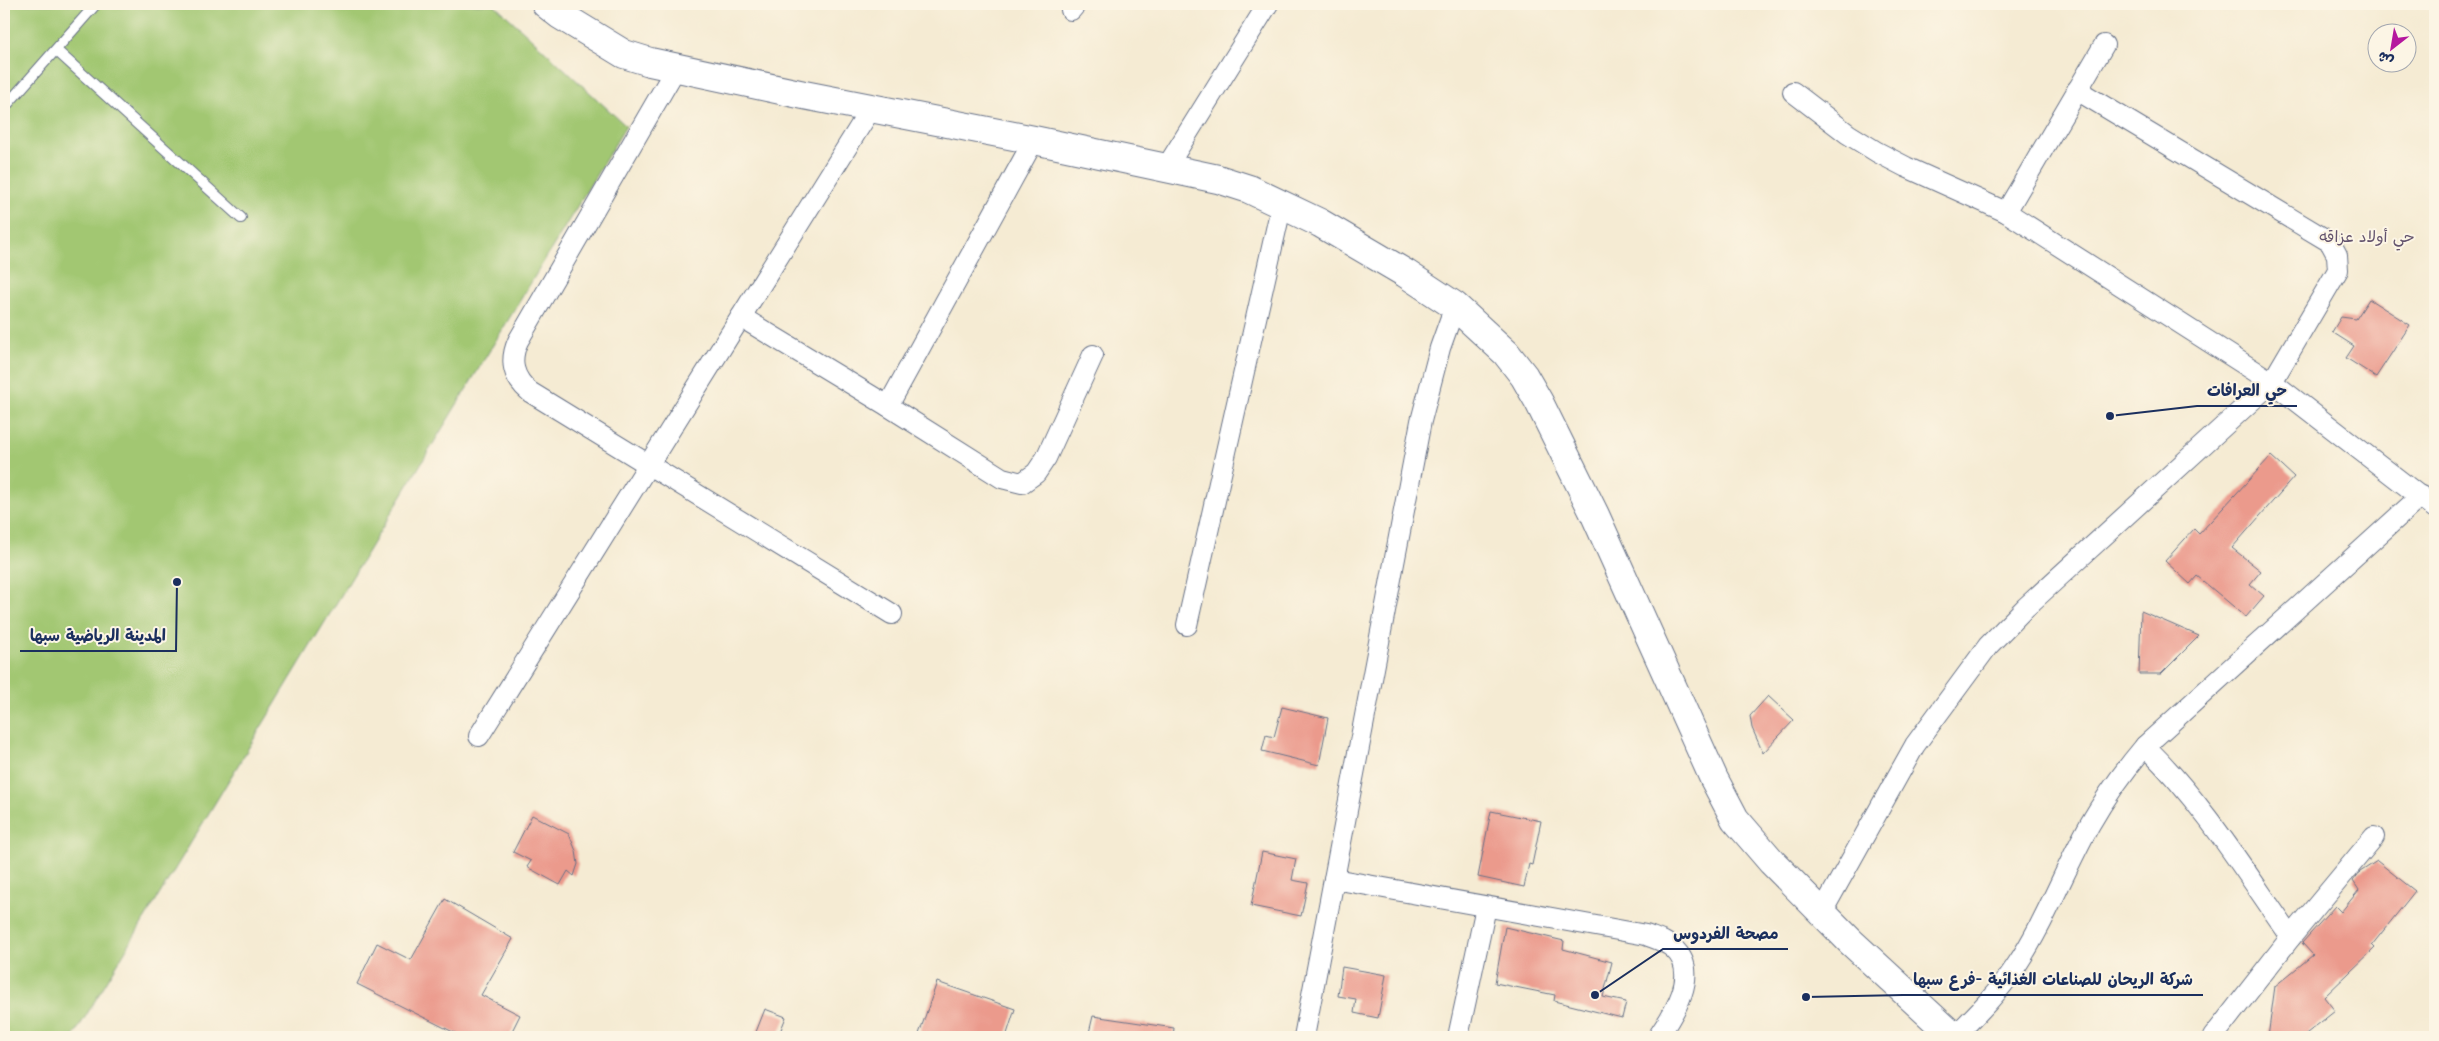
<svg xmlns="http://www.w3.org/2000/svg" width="2439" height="1041" viewBox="0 0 2439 1041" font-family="Mali,'Playpen Sans Arabic',sans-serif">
	<rect width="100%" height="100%" fill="#fcf5e5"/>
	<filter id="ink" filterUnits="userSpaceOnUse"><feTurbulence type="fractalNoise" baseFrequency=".02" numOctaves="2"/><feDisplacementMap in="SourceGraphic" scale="10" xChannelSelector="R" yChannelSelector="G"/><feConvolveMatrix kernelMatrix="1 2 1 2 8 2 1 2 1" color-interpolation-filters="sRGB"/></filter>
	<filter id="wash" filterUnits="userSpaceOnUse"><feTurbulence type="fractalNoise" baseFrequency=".0096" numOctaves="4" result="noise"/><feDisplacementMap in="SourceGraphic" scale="20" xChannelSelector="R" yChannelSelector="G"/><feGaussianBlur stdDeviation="1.12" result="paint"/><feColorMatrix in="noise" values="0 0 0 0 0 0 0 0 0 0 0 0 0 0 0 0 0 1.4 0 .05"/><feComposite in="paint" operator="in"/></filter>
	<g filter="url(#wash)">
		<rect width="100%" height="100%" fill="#f5ebd3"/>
		<polygon fill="#a2c772" stroke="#5e7b68" points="4,4 494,4 626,126 73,1037 4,1037"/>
		<g id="blocks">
			<g fill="#eb9a8c">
				<polygon points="2369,299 2410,325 2376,377 2346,358 2354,346 2332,332 2341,317 2356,319"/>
				<polygon points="2271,456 2294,477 2232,548 2261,571 2250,584 2264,596 2246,617 2197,576 2190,584 2165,561 2194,529 2199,534"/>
				<polygon points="2141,611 2199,636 2161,674 2139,674"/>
				<polygon points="1768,696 1794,720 1763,753 1752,728 1750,716"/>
				<polygon points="1282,707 1328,718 1319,765 1262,751 1266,735 1274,737"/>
				<polygon points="1491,811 1541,821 1532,865 1529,864 1524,887 1478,877"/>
				<polygon points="532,815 569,834 576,851 578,864 574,876 568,871 560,885 527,867 531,861 513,852"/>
				<polygon points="1262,852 1296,859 1292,880 1308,883 1301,916 1251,906"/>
				<polygon points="2377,861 2415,891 2372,945 2375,948 2324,997 2335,1011 2302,1037 2268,1037 2275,986 2313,955 2302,943 2335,906 2341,912 2359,890 2353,881 2360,872"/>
				<polygon points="445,899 513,939 481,995 520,1015 509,1037 463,1037 357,984 377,943 411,960"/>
				<polygon points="1505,927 1564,941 1563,949 1612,962 1603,997 1626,1002 1622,1018 1554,1001 1555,995 1495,983"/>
				<polygon points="1342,967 1386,975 1378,1018 1354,1013 1356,999 1338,996"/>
				<polygon points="937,982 1015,1009 1006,1037 918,1037"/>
				<polygon points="765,1009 786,1017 778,1037 754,1037"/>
				<polygon points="1093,1016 1174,1028 1173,1037 1088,1037"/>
			</g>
		</g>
	</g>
	<g filter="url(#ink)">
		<use href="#blocks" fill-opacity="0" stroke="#677187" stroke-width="1"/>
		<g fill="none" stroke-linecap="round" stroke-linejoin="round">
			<defs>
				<g id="lane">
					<polyline points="57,51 241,218"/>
					<polyline points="4,108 96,4"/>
				</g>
				<g id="street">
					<polyline points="1071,10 1076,4"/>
					<path d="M676 68 518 341C509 361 513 378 530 392L892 614"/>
					<polyline points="1793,92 1848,134 1877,152 1906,167 2006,212 2272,382 2435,508"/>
					<polyline points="1166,168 1268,4"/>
					<polyline points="2006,212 2104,45"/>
					<polyline points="741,317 888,406 1002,478 1022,483 1036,473 1046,458 1093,355"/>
					<polyline points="888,406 1034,140"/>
					<polyline points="1187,625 1282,203"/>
					<polyline points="479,736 872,107"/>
					<path d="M2145 746C2203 803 2244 870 2291 937"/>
					<path d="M1334 879 1646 935C1656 939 1666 941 1674 949 1701 973 1673 1015 1658 1037"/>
					<polyline points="1822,912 1915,745 1988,646 2026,607 2272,382 2338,270 2337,255 2330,242 2077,90"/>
					<polyline points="1304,1037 1421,421 1440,348 1455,306"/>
					<polyline points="1458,1037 1486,907"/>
					<path d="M1954 1037C1976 1015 1999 992 2016 966 2046 921 2064 870 2090 824 2106 796 2124 771 2145 746L2421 496"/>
					<polyline points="2213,1037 2291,937 2374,837"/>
				</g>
				<polyline id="secondary" points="546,4 560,15 624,54 650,62 804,95 1034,140 1218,179 1249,189 1320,223 1405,273 1455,306 1506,353 1524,376 1539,402 1595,515 1714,779 1735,819 1772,862 1851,942 1954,1037"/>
			</defs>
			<use href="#lane" stroke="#677187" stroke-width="12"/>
			<use href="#street" stroke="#677187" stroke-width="22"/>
			<use href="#secondary" stroke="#677187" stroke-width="30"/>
			<use href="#lane" stroke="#fff" stroke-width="10"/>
			<use href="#street" stroke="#fff" stroke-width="20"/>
			<use href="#secondary" stroke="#fff" stroke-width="28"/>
		</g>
	</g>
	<g text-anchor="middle" stroke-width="4" stroke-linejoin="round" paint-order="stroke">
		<g font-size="16" fill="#64546e" stroke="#fcf5e5">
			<text x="2367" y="242">حي أولاد عزاقه</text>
		</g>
	</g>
	<path fill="none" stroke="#1b2f5e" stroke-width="2" d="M2110 416L2197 406H2297M177 582L176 651H20M1595 995L1663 949H1788M1806 997L1903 995H2203"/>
	<g fill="#1b2f5e" stroke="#fcf5e5" stroke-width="2">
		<circle cx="2110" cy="416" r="5"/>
		<circle cx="177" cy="582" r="5"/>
		<circle cx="1595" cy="995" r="5"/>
		<circle cx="1806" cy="997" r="5"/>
	</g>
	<g font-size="16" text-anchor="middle" font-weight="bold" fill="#1b2f5e" stroke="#fcf5e5" stroke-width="4" stroke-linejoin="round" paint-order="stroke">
		<text x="2247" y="396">حي العرافات</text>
		<text x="98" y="641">المدينة الرياضية سبها</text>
		<text x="1726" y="939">مصحة الفردوس</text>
		<text x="2053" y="985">شركة الريحان للصناعات الغذائية -فرع سبها</text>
	</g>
	<rect width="2439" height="1041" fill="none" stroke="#fcf5e5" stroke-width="20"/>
	<g transform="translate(2392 48) rotate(211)"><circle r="24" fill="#fcf5e5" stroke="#a2a6af"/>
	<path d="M0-4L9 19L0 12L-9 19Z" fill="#b5179e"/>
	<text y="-8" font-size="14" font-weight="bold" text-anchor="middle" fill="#1b2f5e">ش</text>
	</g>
</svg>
